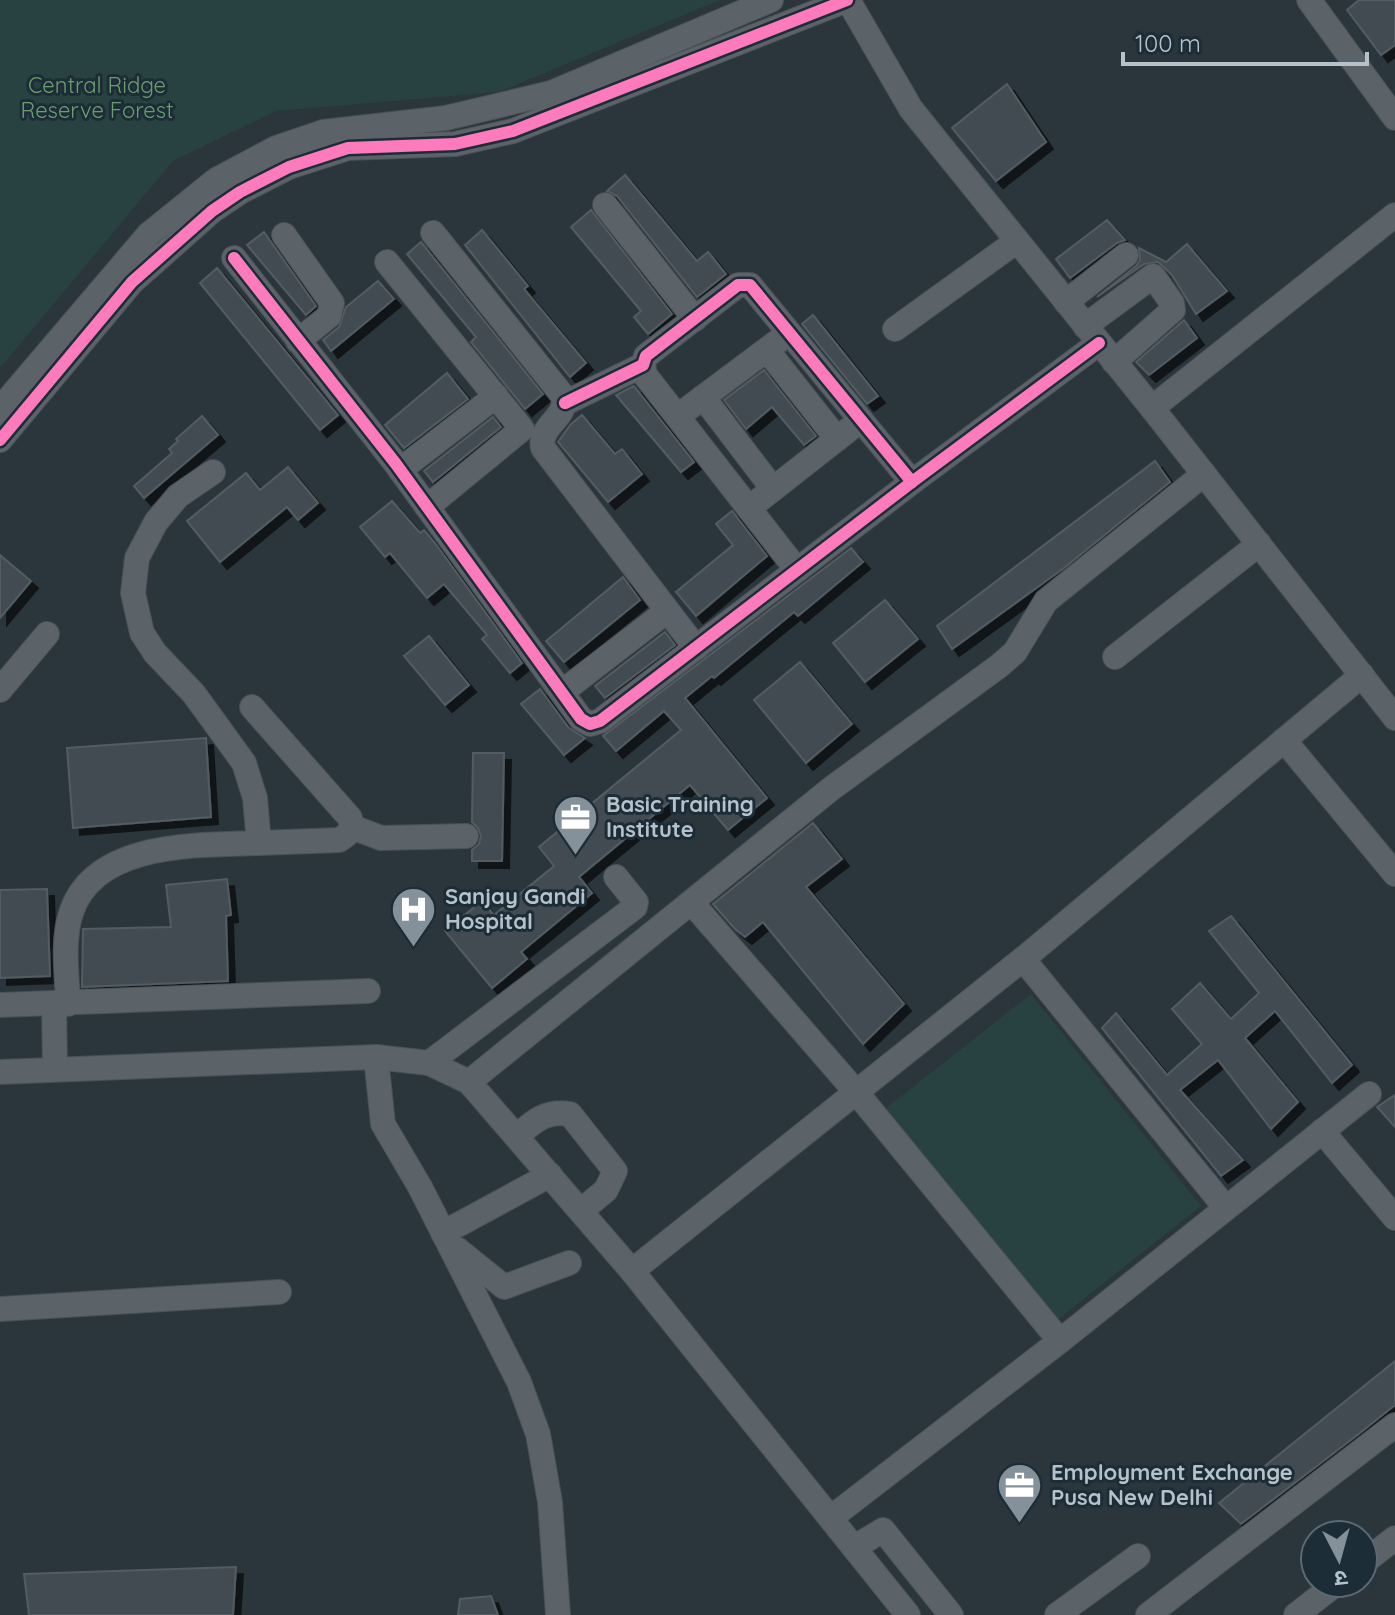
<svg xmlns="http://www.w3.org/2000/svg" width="1395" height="1615" viewBox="0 0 1395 1615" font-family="Quicksand,'Noto Sans Devanagari',sans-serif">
	<defs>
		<filter id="shadow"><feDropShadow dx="7" dy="7" stdDeviation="0" flood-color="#0009"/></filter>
	</defs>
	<rect width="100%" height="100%" fill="#2a353c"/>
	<g fill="#274241">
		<polygon points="0,0 720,0 499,92 276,111 173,161 0,368"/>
		<polygon points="1031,994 1201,1206 1056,1321 886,1108"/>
	</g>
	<g fill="#434c51" stroke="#525c63" stroke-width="2" filter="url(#shadow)">
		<polygon points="1359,0 1395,0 1395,45 1381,55 1347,10"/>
		<polygon points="1007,84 1046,142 996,181 952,128"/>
		<polygon points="625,175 697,261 708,252 726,274 697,297 617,196 607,191"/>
		<polygon points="591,210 672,314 648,334 634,317 641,311 571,227"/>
		<polygon points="1107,220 1125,240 1117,243 1070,278 1056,259"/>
		<polygon points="482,230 528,286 524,289 586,363 570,377 465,245"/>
		<polygon points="264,232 316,306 306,315 247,245"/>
		<polygon points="421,242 543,394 525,409 471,342 476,337 407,254"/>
		<polygon points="1187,244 1227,291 1196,314 1172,275 1158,262 1144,264 1097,297 1136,266 1140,260 1139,248 1166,262"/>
		<polygon points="217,268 338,415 320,430 200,283"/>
		<polygon points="378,281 394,299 331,351 323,340 339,327 346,307"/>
		<polygon points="813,315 878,396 867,404 802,324"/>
		<polygon points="1184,320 1197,338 1149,375 1136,362"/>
		<polygon points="764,370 816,436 804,445 772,407 746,429 724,400"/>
		<polygon points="447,373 468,399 404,448 385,425"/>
		<polygon points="634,386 694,462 681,472 616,395"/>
		<polygon points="582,415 615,454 622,449 642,474 608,502 558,442 571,424"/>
		<polygon points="202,416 218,435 144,498 134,486 172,453 169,449 178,441 176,439"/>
		<polygon points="493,417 501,427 433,482 424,471"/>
		<polygon points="1155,461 1170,482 1064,568 952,649 937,626"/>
		<polygon points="288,467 318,503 298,520 287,507 220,562 187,521 246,473 260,490"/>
		<polygon points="392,501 420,533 424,530 435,543 522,663 510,673 482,639 487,635 444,584 427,598 390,553 385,557 360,527"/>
		<polygon points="732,511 767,556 696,616 676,592 733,545 716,524"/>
		<polygon points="851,548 863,562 798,616 794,612 714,678 712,676 685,698 767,798 728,830 690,785 579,877 592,893 521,952 527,959 492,988 445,931 482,901 494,915 554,866 539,847 681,730 664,711 616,751 603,736"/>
		<polygon points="0,555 31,581 0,618"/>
		<polygon points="623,577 640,600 564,662 546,641"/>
		<polygon points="885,600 918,639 865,682 833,643"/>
		<polygon points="665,632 675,645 605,698 595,686"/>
		<polygon points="429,636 469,685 445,705 404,656"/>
		<polygon points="800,662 852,724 806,763 754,700"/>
		<polygon points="540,689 569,728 585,738 564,755 521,704"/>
		<polygon points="206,738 211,817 73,828 67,748"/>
		<polygon points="473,753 504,753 502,861 472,861 472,850 479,844 481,836 478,828 472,822"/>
		<polygon points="813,823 842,859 806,887 904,1004 863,1044 763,922 745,937 735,929 713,904"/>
		<polygon points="227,879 231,915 226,916 228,981 82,987 83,929 171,927 166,885"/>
		<polygon points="47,889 50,976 0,978 0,890"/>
		<polygon points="1231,916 1352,1065 1332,1083 1275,1011 1245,1038 1298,1102 1271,1129 1218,1060 1180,1090 1243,1160 1221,1176 1102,1028 1116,1013 1167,1075 1202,1044 1172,1009 1200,983 1231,1019 1259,993 1209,931"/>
		<polygon points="1395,1095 1395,1127 1377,1107"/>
		<polygon points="1395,1361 1395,1405 1360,1433 1241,1524 1219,1503"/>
		<polygon points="236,1567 233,1615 29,1615 24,1574"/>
		<polygon points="491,1596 498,1615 458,1615 460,1599"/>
	</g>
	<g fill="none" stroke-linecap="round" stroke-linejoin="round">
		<defs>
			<g id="minor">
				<polyline points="848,0 911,109 1152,408 1395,718"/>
				<polyline points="1309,0 1395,118"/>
				<polyline points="605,205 695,319"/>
				<path d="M433 233 563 396C569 418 538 425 543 448L696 648"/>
				<polyline points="284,235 332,303 329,316 298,341"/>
				<polyline points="234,258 396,464 581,719 590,724 600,721 912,482 1099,343"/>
				<polyline points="387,262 522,429 427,507"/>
				<polyline points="1066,302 1126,255"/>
				<polyline points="1085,326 1153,276 1172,303 1173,310 1114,362"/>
				<polyline points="895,329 1017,241"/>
				<polyline points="767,350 837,439"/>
				<polyline points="643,365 645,375 797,570"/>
				<polyline points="703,397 773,489"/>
				<polyline points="565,403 643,365 646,356 738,285 750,285 912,482"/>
				<polyline points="1152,408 1395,215"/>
				<polyline points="0,409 149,234 216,180 276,148 323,132 446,118 551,93 771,0"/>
				<polyline points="678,416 789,333"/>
				<polyline points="0,440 132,282 212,211 240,192 289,167 348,148 455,144 513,131 847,0"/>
				<polyline points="400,470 496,396"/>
				<polyline points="749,508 861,420"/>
				<polyline points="1115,657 1259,544"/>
				<polyline points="0,690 47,634"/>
				<polyline points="562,692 667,611"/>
				<path d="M252 707 350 818C353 831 349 834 339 840L259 843"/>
				<polyline points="1284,740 1395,874"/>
				<polyline points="352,827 381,838 466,836"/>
				<polyline points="692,903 856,1092 1060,1341"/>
				<polyline points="1023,959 1225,1207"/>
				<polyline points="54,1004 55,1069"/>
				<path d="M68 1004C67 975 62 941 71 913 94 841 198 845 259 843L255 798 244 763 194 694 155 653 142 633 133 593 137 558 156 522 178 496 213 472"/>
				<polyline points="0,1005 368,991"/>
				<polyline points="376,1057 383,1124 420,1187 519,1382 538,1434 550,1502 558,1615"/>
				<polyline points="429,1063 635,907 636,902 616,877"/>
				<polyline points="0,1072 376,1057 429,1063 469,1082 632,1271 908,1615"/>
				<polyline points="469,1082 832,788 999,666 1015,652 1046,601 1204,474"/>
				<polyline points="1322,1131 1395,1218"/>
				<path d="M517 1136C534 1121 546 1110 570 1114L615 1171 606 1190 581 1211"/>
				<polyline points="443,1233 550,1175"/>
				<polyline points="457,1249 504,1287 569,1263"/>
				<polyline points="632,1271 1023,959 1362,675"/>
				<polyline points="0,1309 279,1292"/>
				<polyline points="832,1517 1060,1341 1369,1094"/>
				<polyline points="855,1547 883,1530 951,1615"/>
				<polyline points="1363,1563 1395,1538"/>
				<polyline points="1057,1615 1138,1556"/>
				<polyline points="1148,1615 1395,1425"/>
				<polyline points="1296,1615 1337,1583"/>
			</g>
		</defs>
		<use href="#minor" stroke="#495056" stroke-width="26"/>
		<use href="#minor" stroke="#5b6369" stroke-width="24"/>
		<defs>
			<g id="cycleway">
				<polyline points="234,258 396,464 581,719 590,724 600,721 912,482 1099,343"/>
				<polyline points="565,403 643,365 646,356 738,285 750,285 912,482"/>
				<polyline points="0,440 132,282 212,211 240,192 289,167 348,148 455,144 513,131 847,0"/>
			</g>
		</defs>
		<use href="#cycleway" stroke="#1d2d37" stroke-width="17"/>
		<use href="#cycleway" stroke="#fd7abc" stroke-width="12"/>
	</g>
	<defs>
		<symbol id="office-pin" viewBox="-11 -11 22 30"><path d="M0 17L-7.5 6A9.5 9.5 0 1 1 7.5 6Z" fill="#84919a" stroke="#1d2d37"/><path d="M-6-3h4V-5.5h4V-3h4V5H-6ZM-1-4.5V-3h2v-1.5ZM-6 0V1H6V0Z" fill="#fff"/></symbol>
		<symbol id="hospital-pin" viewBox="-11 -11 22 30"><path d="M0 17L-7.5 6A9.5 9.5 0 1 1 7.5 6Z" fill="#84919a" stroke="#1d2d37"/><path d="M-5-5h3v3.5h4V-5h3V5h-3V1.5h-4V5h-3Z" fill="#fff"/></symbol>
	</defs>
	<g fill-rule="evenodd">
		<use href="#office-pin" x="550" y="792" width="51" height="69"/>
		<use href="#hospital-pin" x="388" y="884" width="51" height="69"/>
		<use href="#office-pin" x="994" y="1460" width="51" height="69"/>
	</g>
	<g text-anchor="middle" stroke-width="6" stroke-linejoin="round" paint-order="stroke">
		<g font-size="22" fill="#6a9f6d" stroke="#1d2d37">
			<text x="97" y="93">Central Ridge<tspan x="97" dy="25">Reserve Forest</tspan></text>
		</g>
		<g font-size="22" font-weight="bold" fill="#b5c2cc" stroke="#1d2d37" text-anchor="start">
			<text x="606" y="812">Basic Training<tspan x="606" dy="25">Institute</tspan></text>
			<text x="445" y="904">Sanjay Gandi<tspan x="445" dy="25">Hospital</tspan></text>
			<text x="1051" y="1480">Employment Exchange<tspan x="1051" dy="25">Pusa New Delhi</tspan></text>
		</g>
	</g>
	<g transform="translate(1339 1559) rotate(174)"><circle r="38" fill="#1d2d37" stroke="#5a6973" stroke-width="2"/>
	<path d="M0-6L14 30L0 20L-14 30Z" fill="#84919a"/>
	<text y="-12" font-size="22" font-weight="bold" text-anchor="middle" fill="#b5c2cc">उ</text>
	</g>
	<path d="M1123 52v12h244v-12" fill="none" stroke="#b5c2cc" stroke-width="4"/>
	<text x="1135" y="52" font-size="24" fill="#b5c2cc" stroke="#1d2d37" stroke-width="6" paint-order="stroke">100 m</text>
</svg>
